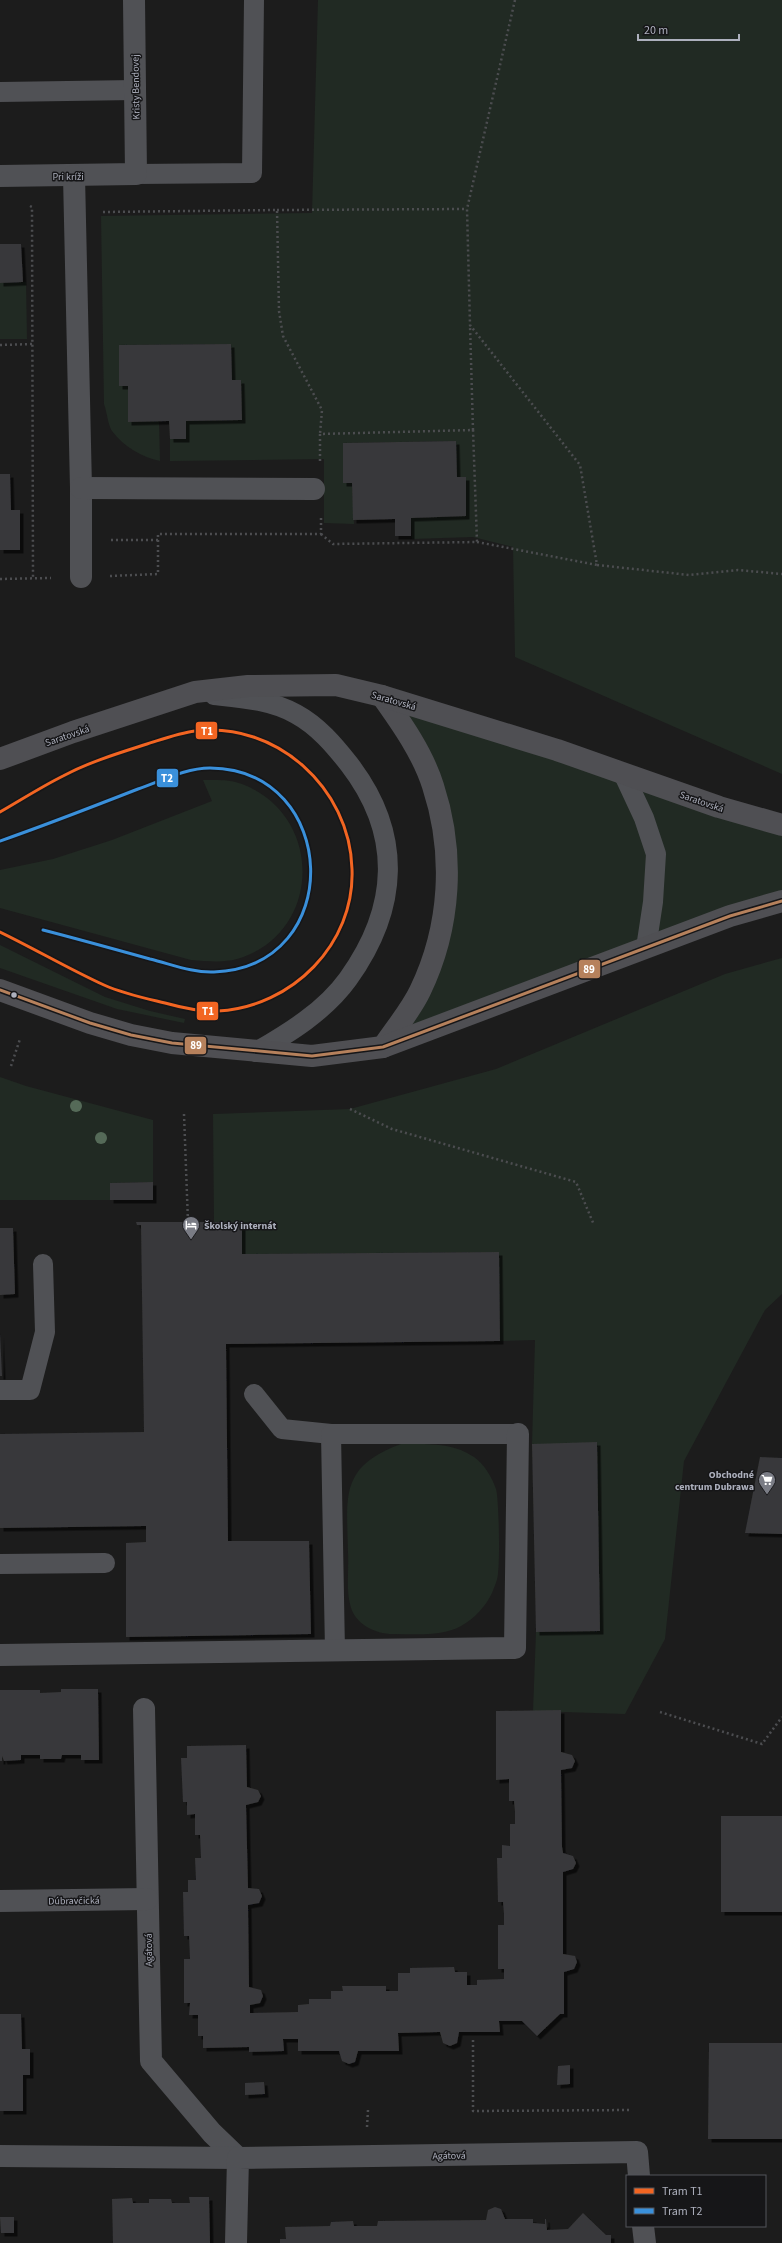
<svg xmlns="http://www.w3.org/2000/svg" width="782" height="2243" viewBox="0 0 782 2243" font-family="'Source Sans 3',sans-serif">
	<defs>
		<filter id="shadow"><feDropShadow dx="3.5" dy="3.5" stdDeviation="0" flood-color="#0009"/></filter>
	</defs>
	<rect width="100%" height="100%" fill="#1c1c1c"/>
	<g fill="#212a23">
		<path d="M318 0H782V774L515 657 513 547 473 537 412 539 411 518 466 516V477H457L455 441 343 443 344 483H352L354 524 324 523V459L170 461V439H186V421L242 420 241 381 232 380 231 344 119 345V385L128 386V422L159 421 160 461C142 457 124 447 112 431 108 425 107 412 104 404L101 216 312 213Z"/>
		<polygon points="26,282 27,339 0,339 0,283"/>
		<polygon points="383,696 782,825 782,901 383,1047 436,950 438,805"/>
		<path d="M203 780C216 780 230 779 242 784 325 816 322 934 237 959 222 963 207 961 191 960L0 908V870L53 859 112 840 212 801Z"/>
		<polygon points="0,945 105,997 150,1011 185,1019 184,1023 117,1009 0,968"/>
		<polygon points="782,958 782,1294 765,1310 684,1461 665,1639 625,1714 533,1711 536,1632 600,1631 532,1444 535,1340 500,1341 498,1252 242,1254 242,1222 214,1222 213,1114 350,1109 496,1069 725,974"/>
		<polygon points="0,1077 26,1086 153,1120 153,1182 111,1183 110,1200 0,1200"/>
		<path d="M401 1444C425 1444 453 1442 474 1457 484 1464 492 1477 496 1489 499 1499 500 1561 498 1573 498 1579 494 1588 492 1593 486 1606 474 1619 461 1626 441 1637 416 1634 393 1634 375 1634 354 1624 350 1604 346 1588 349 1569 348 1553 347 1496 339 1467 401 1444Z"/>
	</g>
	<g fill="#38383a" filter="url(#shadow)">
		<polygon points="0,244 21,244 23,282 0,283"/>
		<polygon points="231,344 232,380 241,380 242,420 186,421 186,439 170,439 169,421 128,422 128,386 119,386 119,345"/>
		<polygon points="456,441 457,477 466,477 466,516 411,518 411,536 395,536 395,519 353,520 352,483 343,483 343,443"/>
		<polygon points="0,474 10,474 11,510 20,510 20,550 0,550"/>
		<polygon points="153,1182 153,1200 110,1200 110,1183"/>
		<polygon points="136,1222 242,1222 242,1254 499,1252 500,1341 226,1344 228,1541 309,1541 311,1634 126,1637 126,1543 146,1542 146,1526 0,1528 0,1434 144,1432 141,1225 137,1225"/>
		<polygon points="0,1228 13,1228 15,1294 0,1295"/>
		<polygon points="0,1333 2,1376 0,1376"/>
		<polygon points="597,1442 600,1631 536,1632 532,1444"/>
		<polygon points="760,1457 782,1458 782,1534 745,1533"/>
		<polygon points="61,1689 98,1689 99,1760 81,1760 81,1755 62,1755 61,1759 40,1759 40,1755 21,1755 21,1760 4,1761 2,1756 2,1761 0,1761 0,1690 40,1690 40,1693 61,1692"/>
		<polygon points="561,1710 561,1752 572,1755 575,1761 572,1768 561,1770 562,1847 563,1853 573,1856 576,1863 573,1869 563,1872 563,1954 575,1956 577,1962 574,1969 564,1972 564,2014 560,2014 537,2036 522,2021 499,2021 500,2032 459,2032 457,2043 450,2046 443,2043 440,2032 398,2033 399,2051 358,2051 355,2062 349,2064 342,2061 339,2051 298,2051 298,2039 283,2039 284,2051 249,2052 249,2047 203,2048 203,2036 198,2036 198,2015 189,2015 190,2003 184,2003 184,1959 190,1959 189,1936 184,1936 183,1892 188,1892 188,1880 196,1880 195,1858 201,1858 200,1835 195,1835 195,1814 187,1815 187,1802 183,1802 181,1758 187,1758 187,1746 246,1745 247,1787 258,1790 261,1796 258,1802 246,1805 248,1888 259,1889 262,1896 259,1903 248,1905 249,1987 261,1990 263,1996 260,2003 250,2005 250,2013 298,2012 298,2005 309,2004 309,1999 331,1999 331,1991 343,1991 342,1986 386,1986 386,1991 398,1991 398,1973 410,1973 410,1968 454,1967 455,1972 467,1972 467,1985 477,1985 477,1980 504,1979 504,1969 498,1969 498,1925 504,1925 504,1914 503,1902 498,1902 497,1858 502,1858 502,1845 510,1846 510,1824 515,1824 515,1812 514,1801 509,1801 509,1779 496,1780 496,1711"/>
		<rect x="721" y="1816" width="61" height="96"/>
		<polygon points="0,2014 21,2014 22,2049 30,2049 30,2075 23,2075 23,2111 0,2111"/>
		<polygon points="709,2043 782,2043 782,2139 708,2139"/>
		<polygon points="570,2065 570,2084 557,2085 558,2066"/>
		<polygon points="264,2082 265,2094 245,2095 245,2083"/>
		<polygon points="189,2197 209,2197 210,2243 113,2243 112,2199 132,2198 133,2203 149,2203 149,2199 171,2199 172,2203 190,2203"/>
		<polygon points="495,2207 501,2209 505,2219 533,2219 533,2223 545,2224 545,2219 546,2219 547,2230 568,2229 583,2213 606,2235 611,2235 611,2243 280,2243 280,2239 286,2239 285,2227 330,2226 331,2222 353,2221 354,2226 377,2226 378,2221 486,2220 488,2210"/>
		<polygon points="0,2217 14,2217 14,2233 1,2233"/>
	</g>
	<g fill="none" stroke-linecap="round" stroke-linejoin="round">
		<g stroke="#4c4d50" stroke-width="2.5" stroke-dasharray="2 3" stroke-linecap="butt">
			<polyline points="515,0 467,209 470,325 580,465 597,565 689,575 738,570 782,574"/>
			<polyline points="30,206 32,207 33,578"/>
			<polyline points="277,210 467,209"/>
			<polyline points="103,212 277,210 279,311 283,336 322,410 320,434"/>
			<polyline points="0,345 33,344"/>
			<polyline points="320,461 320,434 473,430 470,325"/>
			<polyline points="321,534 333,544 477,542 473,430"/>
			<polyline points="111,540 158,540"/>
			<polyline points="477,542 597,565"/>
			<polyline points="110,576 158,574 158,534 321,534 321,516"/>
			<polyline points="0,579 51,578"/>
			<polyline points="11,1066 20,1039"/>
			<polyline points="350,1109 392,1129 576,1182 594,1225"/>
			<polyline points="184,1114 188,1222"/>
			<polyline points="660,1712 762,1744 782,1717"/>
			<polyline points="473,2040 473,2111 632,2110"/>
			<polyline points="367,2127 368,2110"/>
		</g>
		<g stroke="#505155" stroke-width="20">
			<polyline points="0,92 135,90"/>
			<polyline points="136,174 252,173 254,0"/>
			<path d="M214 695C242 698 271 700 296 714 318 726 334 745 349 764 403 834 399 908 348 979 325 1011 289 1033 256 1052"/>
			<polyline points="623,773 644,818 656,854 653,902 646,948"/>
			<polyline points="0,1390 30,1390 45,1332 43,1264"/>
			<polyline points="254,1394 282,1429 331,1434"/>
			<polyline points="0,1564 105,1563"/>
			<polyline points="335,1651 331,1434 518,1434"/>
		</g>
		<g stroke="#505155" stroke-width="22">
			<polyline points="0,176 136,174 134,0"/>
			<polyline points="74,176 81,488 81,577"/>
			<polyline points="81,488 314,489"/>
			<polyline points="0,1655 515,1648 518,1434"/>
			<polyline points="144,1709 151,2061 212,2133 238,2158"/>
			<polyline points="0,1901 147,1899"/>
			<polyline points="0,2156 238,2158"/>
			<polyline points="643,2226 645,2243"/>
			<polyline points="236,2243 238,2158 637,2152 639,2176"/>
		</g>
		<g stroke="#4f4f53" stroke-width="22">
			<path d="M382 696C402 724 423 754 433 786 455 853 451 927 420 991 411 1010 395 1029 383 1047"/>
			<polyline points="0,759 73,732 195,692 248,686 336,685 382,696 557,750 719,807 782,825"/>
			<polyline points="0,990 90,1023 131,1035 172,1043 312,1056 383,1047 730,916 782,901"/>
		</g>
		<defs>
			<polyline id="bus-1" points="0,990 90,1023 131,1035 172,1043 312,1056 383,1047 730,916 782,901"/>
		</defs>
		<use href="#bus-1" stroke="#161618" stroke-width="6"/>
		<use href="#bus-1" stroke="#b6815c" stroke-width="3"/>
		<defs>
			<path id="tram-1" d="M0 812C21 800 41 787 63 776 89 762 119 753 147 744 163 739 179 733 195 731 276 721 350 788 352 869 355 944 292 1007 218 1011 200 1012 183 1008 165 1003 144 998 124 994 104 985 69 969 35 949 0 932"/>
			<path id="tram-2" d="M0 841C46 825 92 807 138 789 161 781 186 768 210 768 340 769 347 967 214 972 192 973 171 964 150 959 114 949 78 939 43 930"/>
		</defs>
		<use href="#tram-1" stroke="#161618" stroke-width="6"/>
		<use href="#tram-2" stroke="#161618" stroke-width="6"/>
		<use href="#tram-1" stroke="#f26522" stroke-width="3"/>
		<use href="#tram-2" stroke="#3a90db" stroke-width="3"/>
	</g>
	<g fill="#556a58">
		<circle cx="76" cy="1106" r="6"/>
		<circle cx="101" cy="1138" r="6"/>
	</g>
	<defs>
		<symbol id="hotel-pin" viewBox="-11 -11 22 30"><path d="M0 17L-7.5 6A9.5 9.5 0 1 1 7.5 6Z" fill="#7a7c85" stroke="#161618"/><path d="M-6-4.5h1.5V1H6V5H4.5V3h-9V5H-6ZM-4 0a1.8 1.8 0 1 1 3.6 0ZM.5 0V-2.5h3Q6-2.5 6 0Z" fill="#fff"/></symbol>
		<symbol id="supermarket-pin" viewBox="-11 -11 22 30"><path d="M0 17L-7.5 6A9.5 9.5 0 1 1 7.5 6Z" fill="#7a7c85" stroke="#161618"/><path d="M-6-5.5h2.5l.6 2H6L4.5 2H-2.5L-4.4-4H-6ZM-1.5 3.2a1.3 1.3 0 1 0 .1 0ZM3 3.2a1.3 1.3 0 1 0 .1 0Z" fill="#fff"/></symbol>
	</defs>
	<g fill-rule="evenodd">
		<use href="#hotel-pin" x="181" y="1215" width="20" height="27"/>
		<use href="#supermarket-pin" x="757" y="1470" width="20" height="27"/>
	</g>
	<circle fill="#adb0bd" stroke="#161618" stroke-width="1.5" cx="14" cy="995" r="3.5"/>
	<g text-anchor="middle" stroke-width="3" stroke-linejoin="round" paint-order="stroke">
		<g font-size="10" fill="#adb0bd" stroke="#161618">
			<text transform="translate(135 87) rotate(-91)" y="4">Kristy Bendovej</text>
			<text x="68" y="180">Pri kríži</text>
			<text transform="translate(394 700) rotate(16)" y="4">Saratovská</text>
			<text transform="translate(67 735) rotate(-19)" y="4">Saratovská</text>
			<text transform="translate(702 801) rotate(19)" y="4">Saratovská</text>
			<text transform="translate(74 1900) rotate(-1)" y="4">Dúbravčická</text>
			<text transform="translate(148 1950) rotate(-91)" y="4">Agátová</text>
			<text transform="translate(449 2155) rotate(-1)" y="4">Agátová</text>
		</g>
		<g font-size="10" font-weight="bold" fill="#adb0bd" stroke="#161618" text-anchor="start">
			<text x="204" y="1229">Školský internát</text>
			<text x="754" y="1478" text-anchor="end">Obchodné<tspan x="754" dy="12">centrum Dubrawa</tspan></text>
		</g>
	</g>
	<g stroke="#161618" stroke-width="1.5">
		<rect x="195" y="721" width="23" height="19" rx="4" fill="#f26522"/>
		<rect x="156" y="768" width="23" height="20" rx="4" fill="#3a90db"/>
		<rect x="578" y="959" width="23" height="20" rx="4" fill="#b6815c"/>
		<rect x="196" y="1001" width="23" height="20" rx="4" fill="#f26522"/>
		<rect x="184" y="1036" width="23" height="19" rx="4" fill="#b6815c"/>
	</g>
	<g font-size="11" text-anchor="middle" font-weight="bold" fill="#fff">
		<text x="207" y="735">T1</text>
		<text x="167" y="782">T2</text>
		<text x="589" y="973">89</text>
		<text x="208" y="1015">T1</text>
		<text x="196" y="1049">89</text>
	</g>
	<rect x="626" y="2175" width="140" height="52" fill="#161618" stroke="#52545a"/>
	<rect x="634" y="2188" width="20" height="6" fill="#f26522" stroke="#52545a"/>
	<text x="662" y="2195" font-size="12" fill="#adb0bd">Tram T1</text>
	<rect x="634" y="2208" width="20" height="6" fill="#3a90db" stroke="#52545a"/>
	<text x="662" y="2215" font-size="12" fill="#adb0bd">Tram T2</text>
	<path d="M638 34v6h101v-6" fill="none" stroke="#adb0bd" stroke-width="2"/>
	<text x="644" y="34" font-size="12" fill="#adb0bd" stroke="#161618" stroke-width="3" paint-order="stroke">20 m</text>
</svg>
